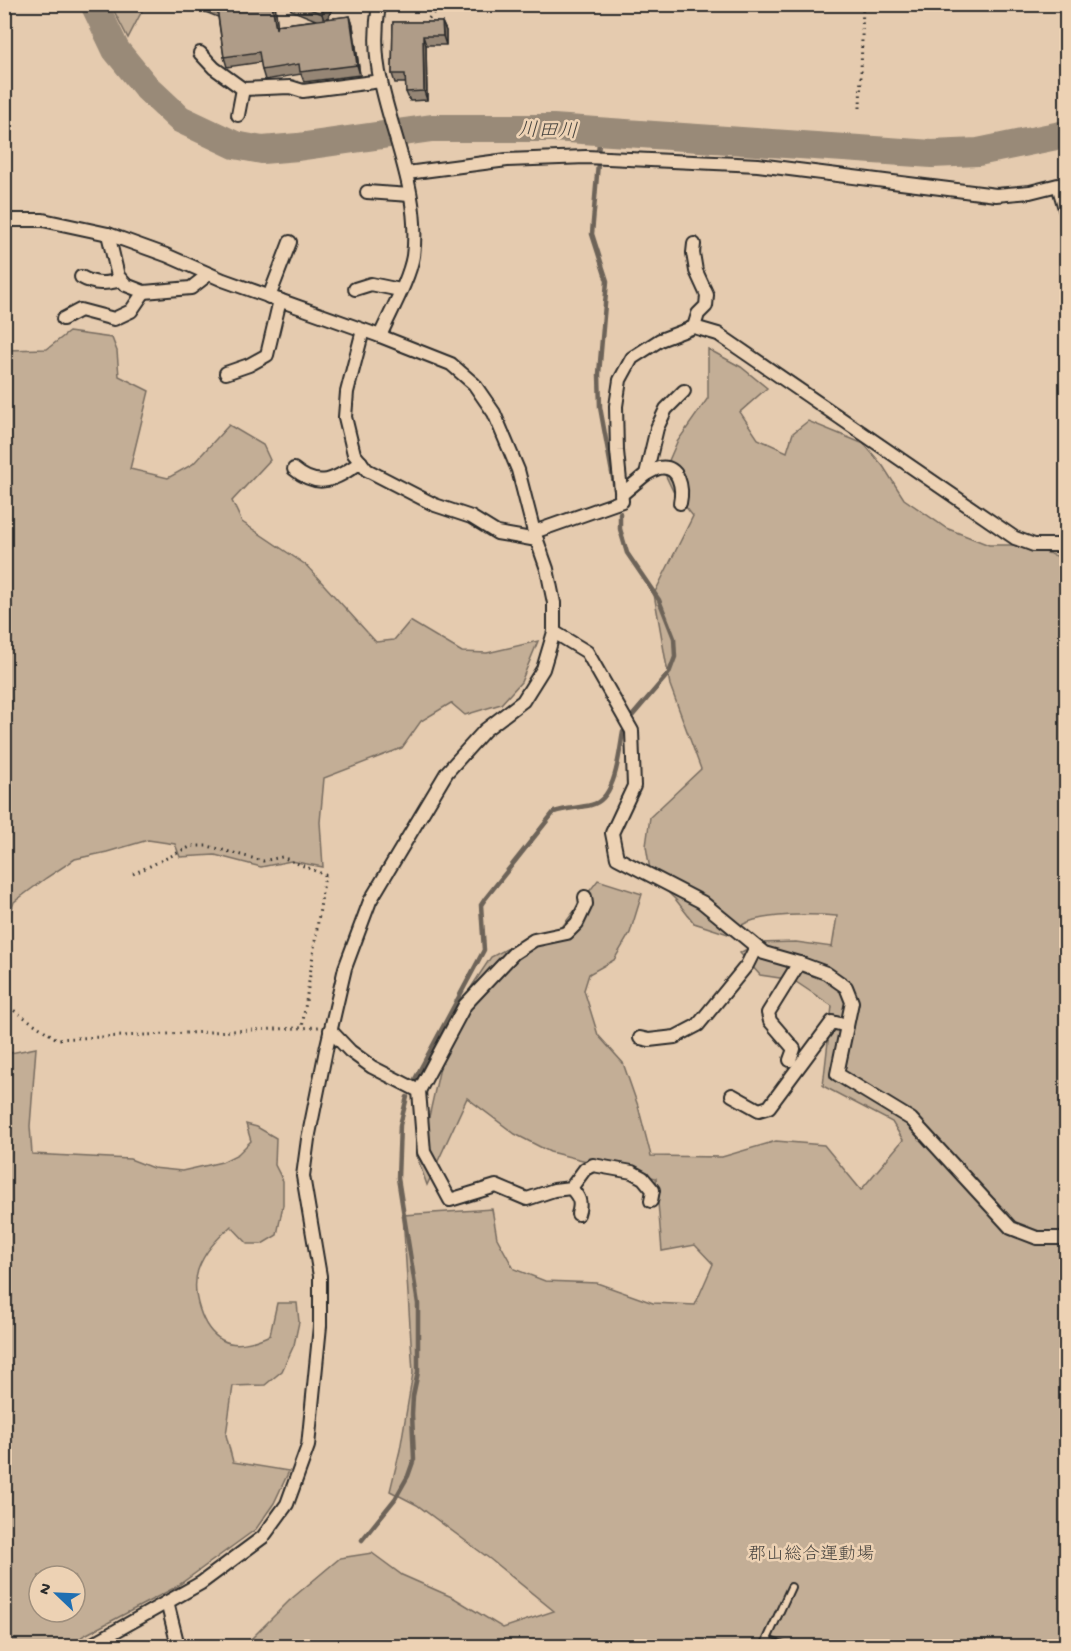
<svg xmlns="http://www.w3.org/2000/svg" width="1071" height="1651" viewBox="0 0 1071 1651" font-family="'Gochi Hand','Klee One',sans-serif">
	<rect width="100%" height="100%" fill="#e5cbaf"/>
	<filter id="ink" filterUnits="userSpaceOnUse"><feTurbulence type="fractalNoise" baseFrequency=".0167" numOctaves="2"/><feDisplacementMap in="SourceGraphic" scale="12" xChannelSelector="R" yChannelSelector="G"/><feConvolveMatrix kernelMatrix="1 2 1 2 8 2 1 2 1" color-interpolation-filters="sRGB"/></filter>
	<g filter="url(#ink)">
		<g fill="#c3ae96" stroke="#776c60" stroke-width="1.5" fill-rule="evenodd">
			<polygon points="111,5 145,5 128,38"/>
			<polygon points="69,332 112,338 117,351 119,376 149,391 130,469 168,478 193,464 229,425 263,445 270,460 232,501 242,522 306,565 376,642 394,640 410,621 462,652 487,653 538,641 521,682 501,704 465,715 451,703 421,721 402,748 324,778 320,822 323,867 291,861 261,867 215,855 180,857 175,844 148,840 107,852 75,859 46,878 14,902 5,930 5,350 47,349"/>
			<path d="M708 349 741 367 767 388 740 412 758 439 787 452 793 433 808 421 864 444 883 466 904 499 946 528 989 545H1023L1066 559V1646H244L290 1600 340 1558 372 1553 402 1575 454 1598 503 1628 554 1611 490 1559 417 1505 390 1491 400 1450 413 1373 403 1215 492 1209 497 1238 514 1269 545 1281 597 1283 653 1303 695 1305 713 1264 695 1245 662 1251 656 1178 550 1152 515 1134 467 1098 427 1185 416 1154 429 1117 441 1063 464 998 491 957 534 935 562 927 598 880 642 894 630 933 614 960 589 974 584 990 598 1035 623 1063 638 1106 651 1156 722 1157 776 1141 824 1145 861 1190 903 1140 892 1122 823 1086 832 1006 793 980 760 975 740 953 757 943 796 942 832 947 837 916C814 914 763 913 742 925 739 928 735 932 731 935L694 923 676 900 651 876 646 846 650 817 701 769 670 685 654 594 693 516 673 491 664 472 677 442 708 398Z"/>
			<path d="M36 1048 30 1126 32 1154 130 1159 153 1168 182 1171 222 1162 238 1154 251 1141 246 1124 257 1127 276 1138 275 1165 283 1181V1205L277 1235 262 1244H248L231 1226C217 1239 204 1252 198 1270 191 1291 201 1329 222 1340 236 1348 257 1341 270 1335L277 1303H297L299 1322 294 1345 282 1371 265 1385 233 1386 226 1435 233 1462 289 1471 274 1503 256 1529 176 1587 83 1636 71 1646H5V1054ZM39 1576H75V1612H39Z"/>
		</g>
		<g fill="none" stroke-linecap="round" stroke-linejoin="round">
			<g stroke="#6d6459" stroke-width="4.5">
				<polyline points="598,154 600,131"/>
				<polyline points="598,163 592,234 607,281 599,374 600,407 615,489"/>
				<polyline points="620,513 620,529 627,553 659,600 674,638 675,657 669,673 633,715"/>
				<path d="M415 1079 484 950 481 905 485 899 554 812C567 808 578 808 591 805 616 800 619 753 623 732"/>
				<polyline points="362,1540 395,1499 408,1476 414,1459 412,1414 413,1396 418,1372 418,1304 398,1178 400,1125 407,1097"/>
			</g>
			<polyline stroke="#998a78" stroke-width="28" points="94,4 116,50 147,88 180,119 235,145 262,150 298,147 432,128 553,128 932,154 978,152 1066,134"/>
			<defs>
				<g id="lane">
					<polyline points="767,1640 783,1646"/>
					<polyline points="764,1646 791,1587"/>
				</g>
				<g id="street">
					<path d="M379 4C375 30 375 57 381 82 393 139 421 196 413 256 409 280 390 313 380 336"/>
					<polyline points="200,53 214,68 243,89 290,87 303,91 381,81"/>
					<polyline points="238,115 243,89"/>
					<polyline points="407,173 507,160 586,157 758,165 996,195 1030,192 1058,185 1066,212"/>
					<polyline points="367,192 410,195"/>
					<polyline points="4,220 43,220 108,234 166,255 223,280 380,336 451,364 474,384 494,413 518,470 534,532 547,569 554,603 554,632 543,669 523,701 485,730 447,772 370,901 345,968 326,1050 308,1139 303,1176 320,1276 320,1326 308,1446 287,1504 263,1537 201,1583 89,1646"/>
					<polyline points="108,234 118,276 126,285 144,292 191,288 209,274"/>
					<polyline points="694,244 693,253 696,271 707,295 706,306 698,314 694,327"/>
					<path d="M81 277C95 285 106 284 121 280"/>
					<polyline points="355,289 371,284 400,290"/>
					<polyline points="269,297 290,242"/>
					<polyline points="63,319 80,310 114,319 131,311 144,292"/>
					<polyline points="363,330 347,392 345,417 354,454 367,470 435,505 471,517 497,533 537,540"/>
					<polyline points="226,373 249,365 267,355 280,300"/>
					<path d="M294 469C320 491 337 478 361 462"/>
					<path d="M646 474C650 472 655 469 659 468 680 464 683 489 680 503"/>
					<polyline points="621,495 646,474 657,428 666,409 684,391"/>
					<polyline points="534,532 622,501 617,451 616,406 620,380 632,358 660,340 694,327 718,334 1015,538 1034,545 1066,545"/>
					<polyline points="554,632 587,652 632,731 634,786 612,833 617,858 702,902 764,953 799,963 826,973 846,987 852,1002 837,1074 911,1119 1011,1228 1037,1238 1066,1238"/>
					<polyline points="330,1030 350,1051 372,1067 419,1091 424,1152 450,1200 496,1186 527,1199 554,1190 571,1188 585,1169 593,1165 632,1172 643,1178 653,1190 651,1201"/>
					<polyline points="640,1038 649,1040 675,1037 698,1025 747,965 756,947"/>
					<polyline points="790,1060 794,1049 770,1021 768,1013 799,963"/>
					<polyline points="419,1091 465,1005 514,953 534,940 567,933 577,923 586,904 585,897"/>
					<polyline points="732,1095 759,1110 769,1107 832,1022 847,1026"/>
					<path d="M571 1188C579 1197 582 1202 578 1214"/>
					<polyline points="167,1602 178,1646"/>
				</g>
			</defs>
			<use href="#lane" stroke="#2b2b2b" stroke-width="10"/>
			<use href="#street" stroke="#2b2b2b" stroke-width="16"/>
			<g stroke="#2b2b2b" stroke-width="3" stroke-dasharray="1.5 4.5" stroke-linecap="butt">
				<polyline points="425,23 441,4"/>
				<polyline points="860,108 863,4"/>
				<polyline points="133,874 192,846 208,846 263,861 282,857 325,875 302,1028"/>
				<polyline points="4,1004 57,1039 319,1027"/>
			</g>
			<use href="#lane" stroke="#edd2b4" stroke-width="6"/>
			<use href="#street" stroke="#edd2b4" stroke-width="12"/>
		</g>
		<g fill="#968675" stroke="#2b2b2b" stroke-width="1.5">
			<polygon points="275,4 277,25 316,20 291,10 289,4 334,4 328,19 350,16 353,26 360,75 304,82 301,74 265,80 262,70 261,62 227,67 224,57 218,17 188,5"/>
			<polygon points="393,22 442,22 446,31 446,45 426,45 427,100 410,101 406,92 406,83 395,83 392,74"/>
		</g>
		<g fill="#7a6d5f" stroke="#2b2b2b" stroke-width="1.5">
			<polygon points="272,4 275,4 279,38 276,29"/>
			<polygon points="325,4 334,4 325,24 322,14"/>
			<polygon points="350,16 353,26 360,75 357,65"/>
			<polygon points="442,22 446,31 446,45 443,36"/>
			<polygon points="423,36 426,45 427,100 424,91"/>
		</g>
		<g fill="#af9c88" stroke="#2b2b2b" stroke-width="1.5">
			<polygon points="209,4 272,4 276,29 277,25 350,16 357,65 300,72 299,64 262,70 259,52 224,57 217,8"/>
			<polygon points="298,4 325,4 322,14"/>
			<polygon points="393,22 442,22 443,36 423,36 424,91 406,92 405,74 392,74"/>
		</g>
	</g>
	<g text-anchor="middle" stroke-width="5" stroke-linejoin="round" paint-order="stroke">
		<g font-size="18" fill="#494540" stroke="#edd2b4">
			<text x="811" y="1559">郡山総合運動場</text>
		</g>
		<g font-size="20" font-style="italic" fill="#46433e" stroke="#edd2b4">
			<text transform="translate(548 129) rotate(2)" y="7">川田川</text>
		</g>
	</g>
	<rect width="1071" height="1651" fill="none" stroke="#edd2b4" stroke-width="24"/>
	<rect x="12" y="12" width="1047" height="1627" fill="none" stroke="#2b2b2b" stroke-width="2" filter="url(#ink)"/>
	<g transform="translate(57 1594) rotate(293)"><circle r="28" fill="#edd2b4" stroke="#9f8f7d" stroke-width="1.5"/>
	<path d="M0-4.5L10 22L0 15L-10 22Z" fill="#1f6fb2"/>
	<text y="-9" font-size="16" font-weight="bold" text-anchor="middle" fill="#2b2b2b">N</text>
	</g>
</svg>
